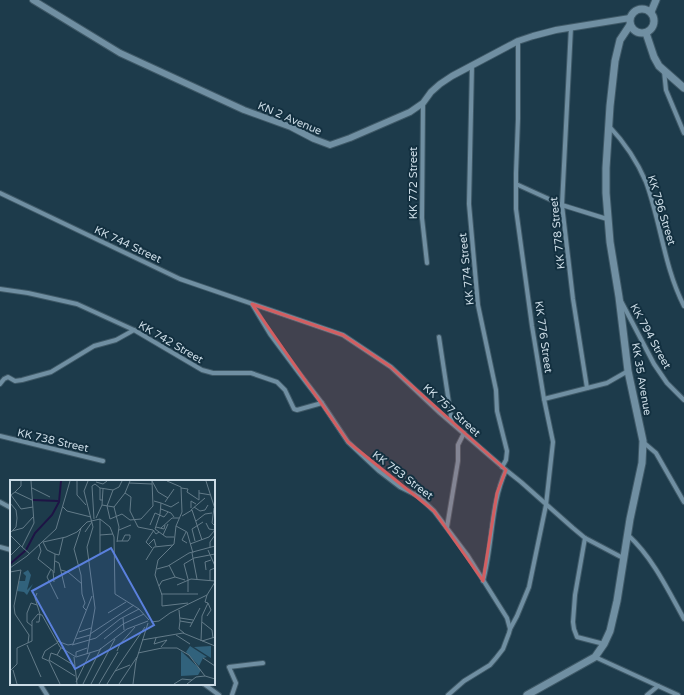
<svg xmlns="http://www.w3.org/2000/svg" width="684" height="695" viewBox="0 0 684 695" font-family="'Varela Round',sans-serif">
	<rect width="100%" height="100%" fill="#1d3b4b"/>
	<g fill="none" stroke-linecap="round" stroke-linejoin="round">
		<defs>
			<g id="minor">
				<polyline points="571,27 562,205 573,299 587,388"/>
				<polyline points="472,65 469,204 478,305 496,390 497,411 507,451 506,460 502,467"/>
				<polyline points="664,71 666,90 684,133"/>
				<polyline points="423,103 422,218 427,263"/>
				<path d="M609 126C625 143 637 161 646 182 661 223 664 267 684 306"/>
				<polyline points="516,184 562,205 607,219"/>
				<polyline points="0,193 180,279 343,335 391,367 440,413 506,470 521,482 573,528 585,538 623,558"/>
				<polyline points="0,289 28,293 77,304 134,330 202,370 213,373 251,373 277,382 285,390 294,409 297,410 322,403"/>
				<polyline points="621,301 654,364 667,383 684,400"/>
				<polyline points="252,304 270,334 299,373 322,403 348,442 379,471 400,487 418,496 434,511 468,556 507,618 510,629 509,633 503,649 496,658 490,665 464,681 448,695"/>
				<polyline points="439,337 452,423"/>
				<polyline points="0,384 4,379 8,377 15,381 22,380 51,372 94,346 116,340 134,330"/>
				<polyline points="544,399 607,383 628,371"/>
				<polyline points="0,436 103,461"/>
				<polyline points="643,442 656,453 684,502"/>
				<polyline points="0,502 11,508"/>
				<polyline points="447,527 458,461 458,445 464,433"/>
				<path d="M628 535C653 558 668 590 684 619"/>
				<polyline points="585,538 575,595 573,622 574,629 577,637 604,644"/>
				<polyline points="0,547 11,550"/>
				<path d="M483 581C493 545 490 505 506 470"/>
				<polyline points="510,629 517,616 529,587 546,505 553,442 544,399 532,326 516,209 516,173 518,119 518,41"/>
				<polyline points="595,657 678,695"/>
				<polyline points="40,684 47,695"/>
				<polyline points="204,684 219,695"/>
				<polyline points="232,695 236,683 229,667 263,663"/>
				<polyline points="647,695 658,686"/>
			</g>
			<polyline id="tertiary" points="33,0 120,53 244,110 291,127 314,139 330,145 350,138 410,112 423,103 431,92 440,84 452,76 518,41 533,36 556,30 630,18"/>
			<g id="secondary">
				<circle cx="642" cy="21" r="12"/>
				<polyline points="651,12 656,0"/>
				<polyline points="646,33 654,57 659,66 684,88"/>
				<polyline points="527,695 595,657 604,644 610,631 617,601 630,519 642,463 643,441 628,371 619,297 610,242 606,193 606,168 610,106 615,61 620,40 630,25"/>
			</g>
		</defs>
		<use href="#minor" stroke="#3f5967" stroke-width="6"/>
		<use href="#tertiary" stroke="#3f5967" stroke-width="8"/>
		<use href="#secondary" stroke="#3f5967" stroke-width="9"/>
		<use href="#minor" stroke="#708fa2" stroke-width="4"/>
		<use href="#tertiary" stroke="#708fa2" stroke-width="6"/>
		<use href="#secondary" stroke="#708fa2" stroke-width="7"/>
	</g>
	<path fill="#d35e61" fill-opacity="0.2" stroke="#d35e61" stroke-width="3" stroke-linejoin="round" d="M252 304 343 335 391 367 506 470 497 493 483 581 434 511 348 442Z"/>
	<g text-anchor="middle" stroke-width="4" stroke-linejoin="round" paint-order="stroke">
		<g font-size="11" fill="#ccdce6" stroke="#133040">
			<text transform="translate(290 118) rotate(23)" y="4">KN 2 Avenue</text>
			<text transform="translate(413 183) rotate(-90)" y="4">KK 772 Street</text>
			<text transform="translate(662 210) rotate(73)" y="4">KK 796 Street</text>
			<text transform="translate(557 233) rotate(-96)" y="4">KK 778 Street</text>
			<text transform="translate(128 244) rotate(25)" y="4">KK 744 Street</text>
			<text transform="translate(466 269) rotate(-96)" y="4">KK 774 Street</text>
			<text transform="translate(651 336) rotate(61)" y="4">KK 794 Street</text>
			<text transform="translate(544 337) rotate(82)" y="4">KK 776 Street</text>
			<text transform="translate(171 342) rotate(30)" y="4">KK 742 Street</text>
			<text transform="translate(642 379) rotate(80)" y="4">KK 35 Avenue</text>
			<text transform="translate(452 410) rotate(42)" y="4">KK 757 Street</text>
			<text transform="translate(53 440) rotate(13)" y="4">KK 738 Street</text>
			<text transform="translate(403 475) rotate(37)" y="4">KK 753 Street</text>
		</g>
	</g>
	<g transform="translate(10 480)">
		<rect width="205" height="205" fill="#1d3b4b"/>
		<path d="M18 90 21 95 17 110 23 104 17 115 14 112 7 111 9 101H15L16 96 13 93ZM180 166 197 177 193 178 189 186 176 172ZM201 166V178L184 167ZM171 171 191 190 188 195 171 196Z" fill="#31627c"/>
		<path fill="none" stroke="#1e1445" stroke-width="2" d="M23 20 48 21M0 84 16 70 25 53 42 35 49 22 51 1"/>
		<path fill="none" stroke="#637b89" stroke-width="1" d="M11 1V6L5 12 22 20M67 1V15L76 25M142 1 148 12 158 18M157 1 171 7 172 32 166 46 164 64 148 80 145 95 152 115V126L178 123M196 1 205 29M86 2 93 4 97 1M119 3 142 4M22 8 40 17M90 8V20H93M171 8 178 9 177 12 189 20V10M103 10 97 26 100 39 112 34 120 40 131 39 143 26 142 1M5 12 1 15 11 29 23 27M115 13 121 17 120 31 128 47 143 50 146 54 149 52M189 13 201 15M144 21 151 23 150 34 145 49 156 57H164M155 22 164 9M0 23 6 30 7 38 6 47 0 53M151 23 161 27 169 22M92 25 104 27M53 27 57 31 81 37M184 27 190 31 195 30 198 25M181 28V21L186 24M204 28 202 43 205 46M151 29 161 33 164 37M181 30 195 18M172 36 182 30 192 60M86 38 92 25 93 9M84 39 82 6 85 4 90 8 103 10 109 7 112 1M90 39V73M186 41 195 34 202 33M196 43 199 49 205 50M140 45 145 33 154 37 158 32M166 46 177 52 183 73M146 47 154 49 155 45M71 48 64 69 71 95 72 114 75 123 73 127 76 130M151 48 162 38H169M109 50 121 45M2 51 13 48 23 37M75 52 82 42M176 52 172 60 177 63M0 55 12 67M90 55 103 54M153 55 158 44M107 61H118L120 58M112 61 115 55H120V58M185 61 182 49 193 42M33 62 56 57 67 52 77 42 90 39 100 47 104 57 105 114 129 129 139 140M33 62 37 70 45 74 44 93M107 62 109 47 104 27 115 13 120 1M29 64 31 71 28 79 43 91 44 102M180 64 199 57 205 50M138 65 144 59 146 66M142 68 136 62 144 50M200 68V62L205 55M198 70 205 86M182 73 187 99M20 74 12 67 24 43 21 1M45 74 49 75 53 58M0 76 10 66M136 80 144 67 163 65M45 81 49 83 55 108M159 85 165 97M0 88 17 76 46 49 60 1M41 89 37 97 48 119M147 89 158 86 179 73 205 66M51 90 58 92 72 104M196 90 195 82 201 80M0 92 11 90 4 126 5 134 19 155 18 163M200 100V90L205 88M167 105 181 99 205 101M149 106 152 101 165 97 175 100M178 112V99L174 84 184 78 205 74M151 114H188M169 130 170 141 182 143M98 133 116 122M197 136 201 130 198 123M113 138 114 150M170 138 183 140M170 141 169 149 174 153M26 142H29L30 134 25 118 27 113M141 142 149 141 160 133 197 115 205 102M192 142 202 150 203 158M22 146 17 142V133L21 123 27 125M180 147 190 128M69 152 81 148M80 154 124 125M166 155 180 164M146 158 144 164 157 160 151 167M66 159 80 155M94 159 113 144 134 134M132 160 173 153 205 166M47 161 58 165 63 164 82 116M191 161 192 136 198 123 195 122 197 115M192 161 205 157M17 165 31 197M62 165 86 158 110 139 129 129M107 171 110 164 125 147M128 173 152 168H167L179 175 195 196 205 199M77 174 85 128 77 67 83 47 74 11 78 1M47 175 65 186M66 176V172L77 168M64 177 67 204M193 178 205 186M39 180 65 196M39 180 41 173 47 175 51 168M39 181 32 178 35 171 47 163M39 181 50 204M3 190 7 204M0 191 7 184V168L22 161V141L28 134 32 135 50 167 66 177 89 170 117 149 138 141M105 191 135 147M66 202 80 173M73 204 91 168M81 204 105 159M89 204 108 172M97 204 105 191 120 185M109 204 127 177M123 204 126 181 138 143M164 204 172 199 182 200M177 204 186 197 195 196"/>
		<path fill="#5a80dd" fill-opacity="0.15" stroke="#5a80dd" stroke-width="2" d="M101 68 144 145 65 189 22 111Z"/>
		<rect width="205" height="205" fill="none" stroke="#ccdce6" stroke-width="2"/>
	</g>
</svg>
